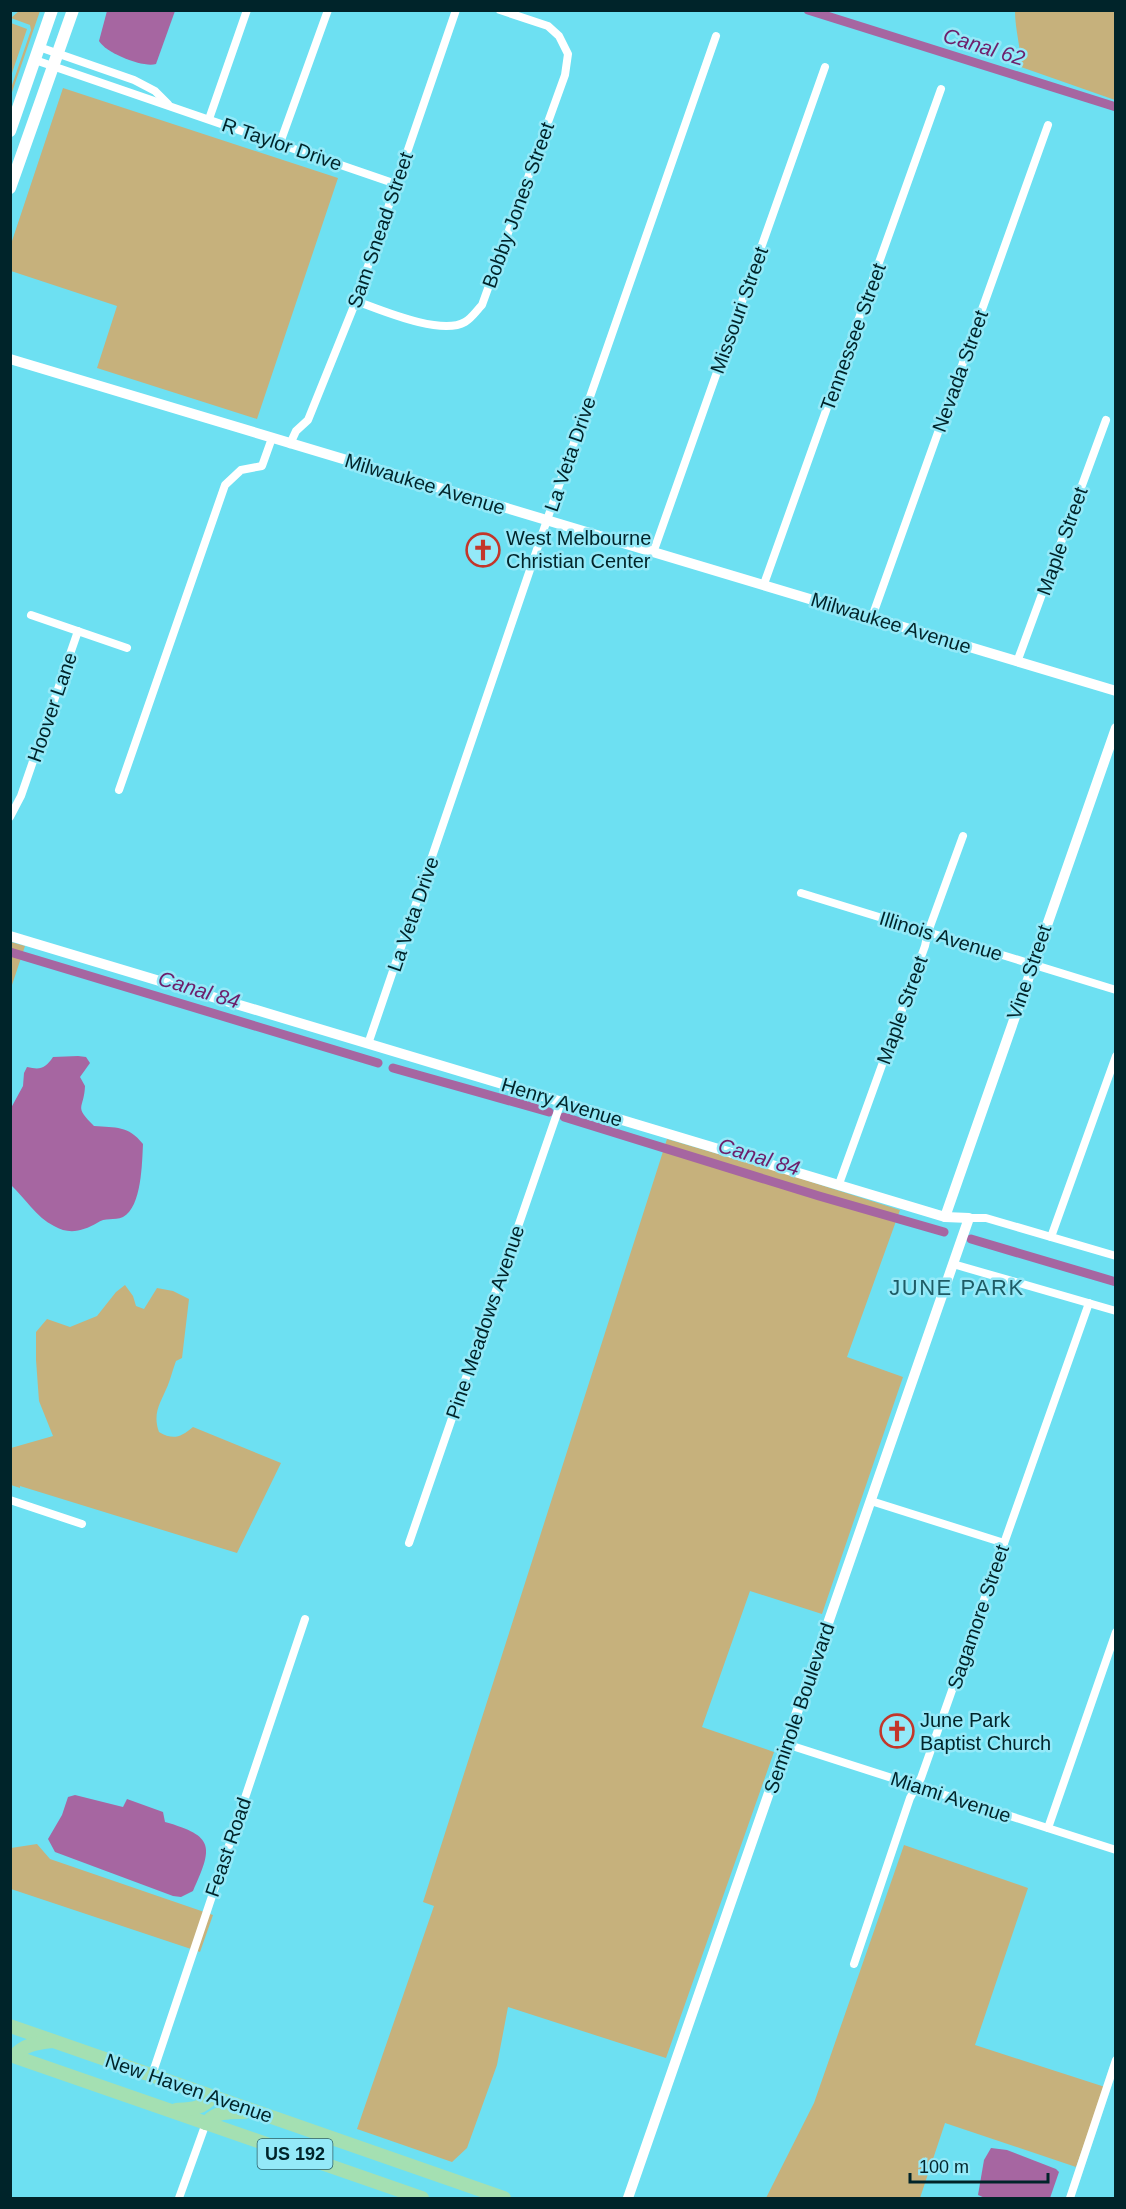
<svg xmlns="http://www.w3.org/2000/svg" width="1126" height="2209" viewBox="0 0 1126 2209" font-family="Helvetica,sans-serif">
	<rect width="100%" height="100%" fill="#6de0f2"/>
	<g fill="#c6b17c">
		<polygon points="19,11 40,11 11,95 11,88 31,30 30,25 11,18"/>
		<path d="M1015 11H1115V100L1021 67C1021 48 1015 30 1015 11Z"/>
		<polygon points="11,23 27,29 11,76 10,23"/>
		<polygon points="63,88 338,178 257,419 97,368 117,306 11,271 11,244"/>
		<polygon points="11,942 25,946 11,988 10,942"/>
		<polygon points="667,1139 783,1173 900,1210 847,1357 903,1377 822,1614 750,1591 702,1727 774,1752 666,2058 508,2007 497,2065 467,2148 452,2162 357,2129 434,1906 423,1902"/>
		<path d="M125 1285 133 1296 136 1306 144 1309 157 1288 173 1291 189 1299 182 1358 176 1361C173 1369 171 1377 168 1385 161 1402 152 1413 159 1432 173 1440 180 1438 193 1427L281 1463 237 1553 20 1486V1488L11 1485V1448L53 1436 39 1401 36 1360V1332L47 1319 70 1327 97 1316 116 1292Z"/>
		<polygon points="37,1844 50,1859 213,1915 200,1952 11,1889 11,1848"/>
		<polygon points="904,1845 1028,1888 975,2045 1105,2087 1076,2167 945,2123 920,2198 766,2198 814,2103"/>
	</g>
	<g fill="#a666a1">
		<path d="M107 11H175L156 64C143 68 106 53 99 41Z"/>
		<path d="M78 1056 86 1057 90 1063 80 1077 85 1086C84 1110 73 1105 94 1126 116 1128 128 1125 143 1144 142 1162 142 1207 123 1217 114 1221 105 1217 97 1223 83 1231 69 1235 54 1226 36 1217 25 1198 11 1185V1108L23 1086 24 1073 27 1067C40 1070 45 1069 53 1057Z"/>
		<path d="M75 1795 123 1807 127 1799 163 1812 165 1822C215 1836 213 1847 193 1891L181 1897 173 1896 55 1852 48 1839 62 1815 68 1797Z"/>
		<polygon points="991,2148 1007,2150 1056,2169 1059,2172 1050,2198 985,2198 978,2195 984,2160"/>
	</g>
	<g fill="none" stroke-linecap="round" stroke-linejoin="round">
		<g stroke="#a666a1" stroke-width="9">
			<polyline points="808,10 1116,107"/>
			<polyline points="10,952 378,1063"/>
			<polyline points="393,1068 549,1112"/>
			<polyline points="564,1117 819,1196 944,1232"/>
			<polyline points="971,1239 1116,1282"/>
		</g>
		<g stroke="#fff" stroke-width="8">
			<polyline points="39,47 134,80 155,91 168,104"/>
			<polyline points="35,60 396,184"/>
			<polyline points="209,119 247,10"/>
			<polyline points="280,143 328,10"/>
			<path d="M356 301C381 310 441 336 465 322 472 318 477 310 482 305L565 75 568 54 559 36 548 26 500 10"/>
			<polyline points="290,444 296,431 308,420 356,301 456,10"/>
			<polyline points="653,553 825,67"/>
			<polyline points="764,584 941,89"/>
			<polyline points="31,615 127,648"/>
			<polyline points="872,617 1048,125"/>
			<polyline points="1017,662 1106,420"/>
			<polyline points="119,790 225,485 241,470 262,466 272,438"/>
			<polyline points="10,817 21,796 78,631"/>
			<polyline points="801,893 1116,990"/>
			<polyline points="368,1044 547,520 716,36"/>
			<polyline points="839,1184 925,946 928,932 963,836"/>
			<polyline points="969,1218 986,1218 1116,1256"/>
			<polyline points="1051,1237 1116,1056"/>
			<polyline points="953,1264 1116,1311"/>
			<polyline points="10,1500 82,1524"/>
			<polyline points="871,1501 1004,1543"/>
			<polyline points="409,1543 561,1102"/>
			<polyline points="786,1744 1116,1850"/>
			<polyline points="1048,1828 1116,1632"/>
			<polyline points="854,1964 910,1798 921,1778 1089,1303"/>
			<polyline points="152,2075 305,1619"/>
			<polyline points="179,2198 206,2123"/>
			<polyline points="1070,2198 1116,2060"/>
		</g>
		<g stroke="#fff" stroke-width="10">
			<polyline points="10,359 1116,691"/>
			<polyline points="10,936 945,1217 969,1218 628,2198"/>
			<polyline points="945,1217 1116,728"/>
		</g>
		<g stroke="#fff" stroke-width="12">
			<polyline points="10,131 52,10"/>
			<polyline points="10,188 73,10"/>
		</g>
		<g stroke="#a4e0b2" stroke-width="14">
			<polyline points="10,2026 504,2198"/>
			<polyline points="10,2055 422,2198"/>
			<path d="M14 2056C25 2044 37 2043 52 2041"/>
			<path d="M176 2110C191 2109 202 2109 212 2097"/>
			<path d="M206 2123C217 2111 229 2112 245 2112"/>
		</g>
	</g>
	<defs>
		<symbol id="church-ring" viewBox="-11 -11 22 22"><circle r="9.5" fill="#94e9f8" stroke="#c3362a" stroke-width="1.5"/><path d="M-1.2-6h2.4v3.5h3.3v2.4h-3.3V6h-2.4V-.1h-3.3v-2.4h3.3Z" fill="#c3362a"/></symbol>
	</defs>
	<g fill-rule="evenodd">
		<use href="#church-ring" x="464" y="531" width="38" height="38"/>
		<use href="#church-ring" x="878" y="1712" width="38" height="38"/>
	</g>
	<g text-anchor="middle" stroke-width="5" stroke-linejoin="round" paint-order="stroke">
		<rect fill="#94e9f8" stroke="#2c5f68" stroke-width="1.5" x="257.5" y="2139" width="75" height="30" rx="4.5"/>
		<g font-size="18" font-weight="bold" fill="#00242a">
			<text x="295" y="2160">US 192</text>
		</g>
		<g font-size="20" fill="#00242a" stroke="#94e9f8">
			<text transform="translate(282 144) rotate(19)" y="7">R Taylor Drive</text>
			<text transform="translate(518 205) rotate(-70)" y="7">Bobby Jones Street</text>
			<text transform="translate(380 230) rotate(-71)" y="7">Sam Snead Street</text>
			<text transform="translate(739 310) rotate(-70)" y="7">Missouri Street</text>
			<text transform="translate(853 337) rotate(-70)" y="7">Tennessee Street</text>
			<text transform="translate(960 371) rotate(-70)" y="7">Nevada Street</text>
			<text transform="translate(570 454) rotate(-71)" y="7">La Veta Drive</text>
			<text transform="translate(425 484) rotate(17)" y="7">Milwaukee Avenue</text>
			<text transform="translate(1062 541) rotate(-70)" y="7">Maple Street</text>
			<text transform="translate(891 623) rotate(17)" y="7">Milwaukee Avenue</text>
			<text transform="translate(52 707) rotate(-71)" y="7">Hoover Lane</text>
			<text transform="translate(413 914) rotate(-71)" y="7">La Veta Drive</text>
			<text transform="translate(941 936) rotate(17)" y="7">Illinois Avenue</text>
			<text transform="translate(1029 972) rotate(-71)" y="7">Vine Street</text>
			<text transform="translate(902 1010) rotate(-70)" y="7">Maple Street</text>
			<text transform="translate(562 1102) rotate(17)" y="7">Henry Avenue</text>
			<text transform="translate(485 1322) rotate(-71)" y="7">Pine Meadows Avenue</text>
			<text transform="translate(978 1617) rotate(-71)" y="7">Sagamore Street</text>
			<text transform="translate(799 1708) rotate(-71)" y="7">Seminole Boulevard</text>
			<text transform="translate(951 1797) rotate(18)" y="7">Miami Avenue</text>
			<text transform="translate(228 1847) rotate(-71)" y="7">Feast Road</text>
			<text transform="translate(189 2088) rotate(19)" y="7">New Haven Avenue</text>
		</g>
		<g font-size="20" fill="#00242a" stroke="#94e9f8" text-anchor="start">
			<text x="506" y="545">West Melbourne<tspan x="506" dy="23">Christian Center</tspan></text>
			<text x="920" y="1727">June Park<tspan x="920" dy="23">Baptist Church</tspan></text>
		</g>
		<g font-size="21" font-style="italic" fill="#6d1f6b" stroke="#94e9f8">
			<text transform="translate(984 47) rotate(17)" y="7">Canal 62</text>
			<text transform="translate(199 990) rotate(17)" y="7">Canal 84</text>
			<text transform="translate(759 1157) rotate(17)" y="7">Canal 84</text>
		</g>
		<g font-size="22" letter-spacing="1.5" fill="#1e5c66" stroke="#94e9f8">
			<text x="957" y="1295">JUNE PARK</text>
		</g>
	</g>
	<rect width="1126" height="2209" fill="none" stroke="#00242a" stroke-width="24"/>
	<path d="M910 2173v9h138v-9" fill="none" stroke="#00242a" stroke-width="3"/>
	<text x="919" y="2173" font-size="18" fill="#00242a" stroke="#94e9f8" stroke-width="4.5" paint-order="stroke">100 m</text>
</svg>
